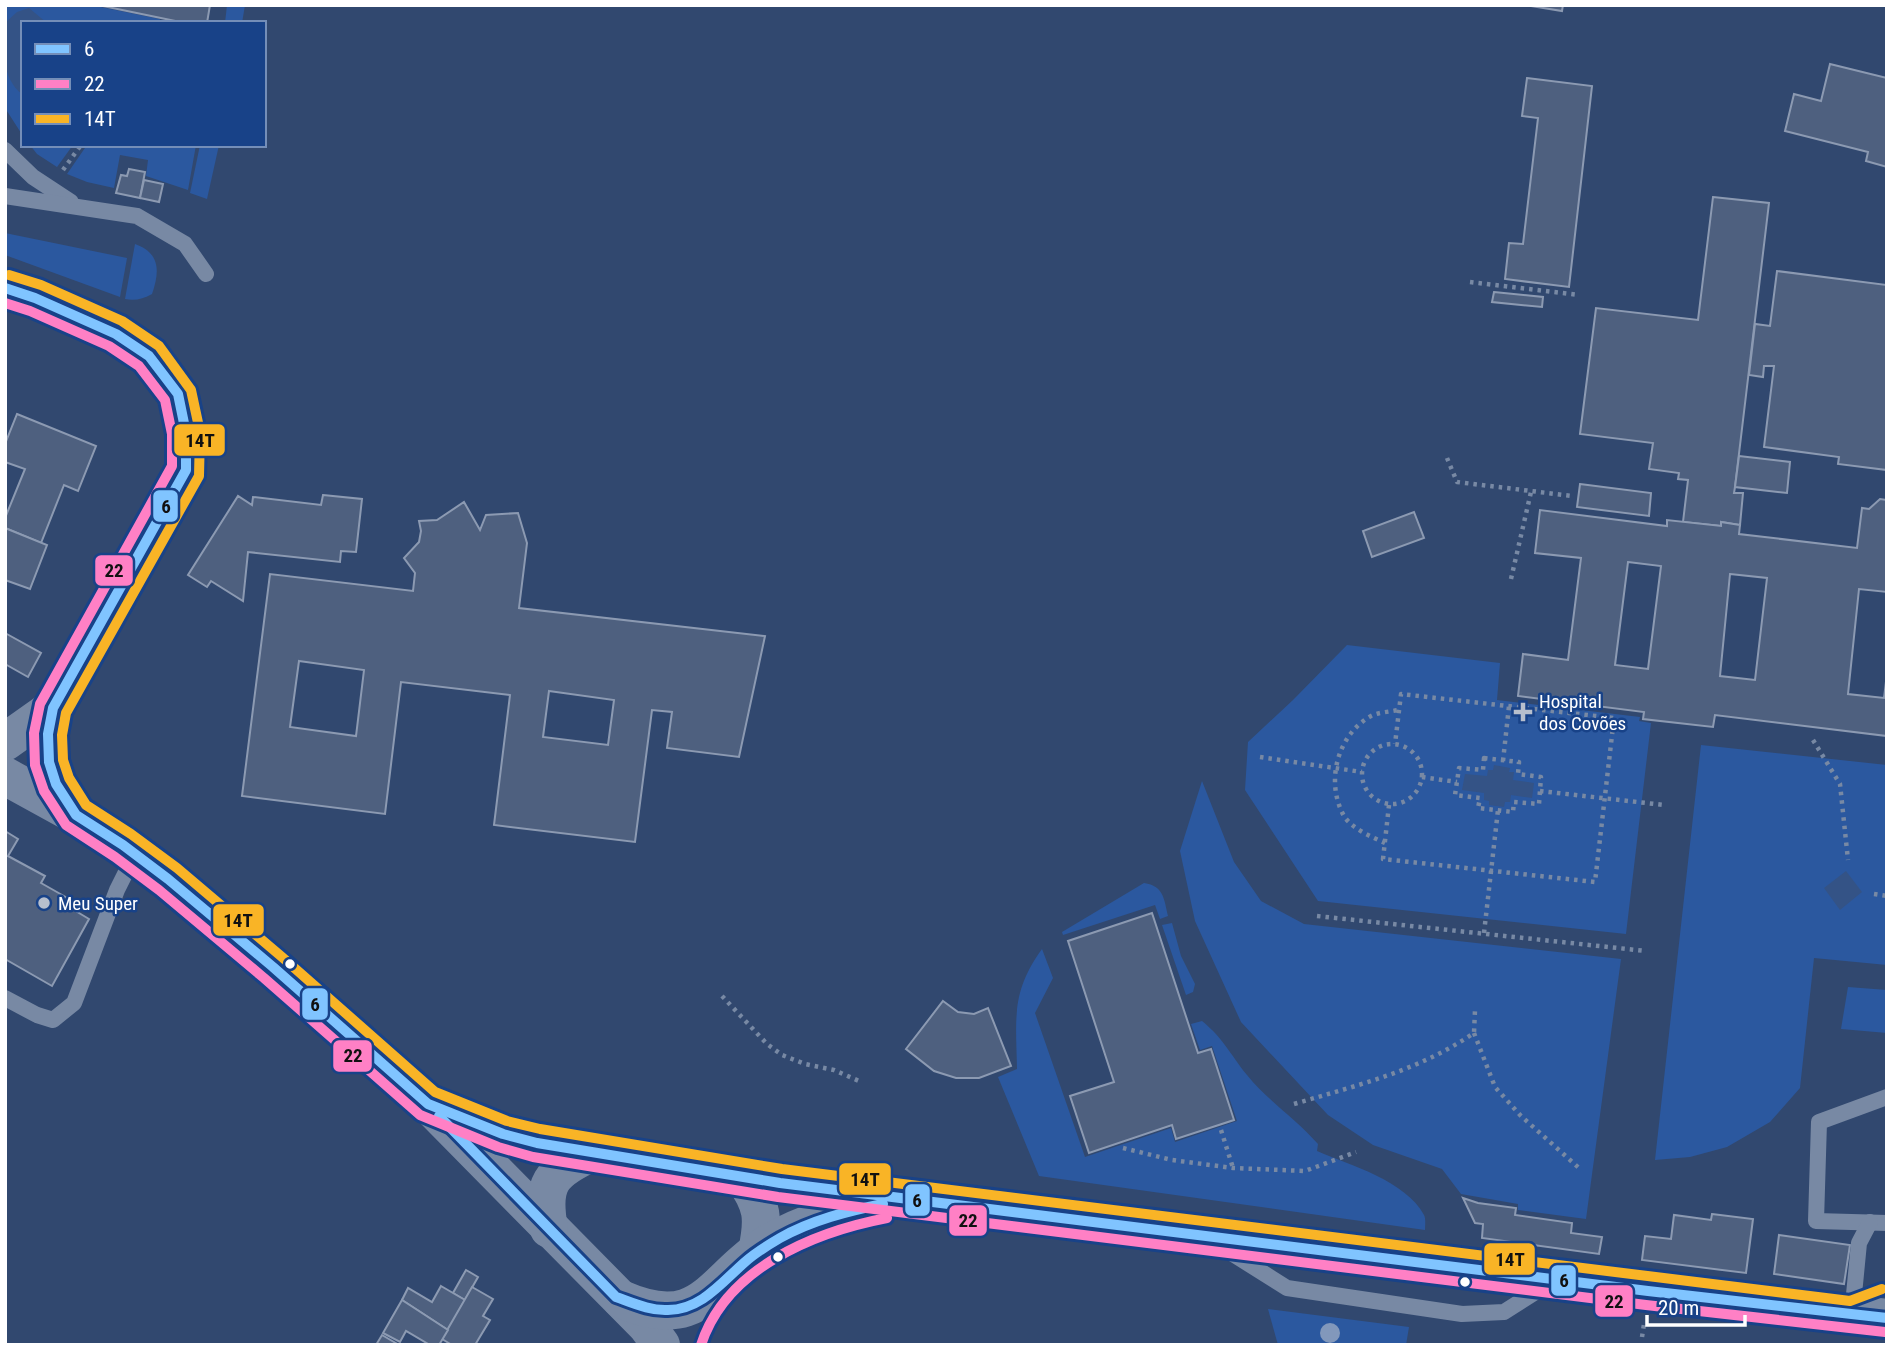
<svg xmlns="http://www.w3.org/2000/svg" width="1892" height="1350" viewBox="0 0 1892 1350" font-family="'Roboto Condensed',sans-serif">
	<rect width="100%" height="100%" fill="#31486f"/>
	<g fill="#2b589f">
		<polygon points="5,5 91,5 160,19 159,23 23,23 23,136 5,108"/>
		<polygon points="227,5 245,5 242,23 225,23"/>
		<polygon points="30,145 73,145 57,167 37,154"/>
		<polygon points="87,145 196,145 188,190 146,176 148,160 120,155 114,188 87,182 67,174"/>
		<polygon points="200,145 219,145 207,199 190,193"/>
		<polygon points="5,233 127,258 120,297 5,255"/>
		<path d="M135 244C160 253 160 271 152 294 143 299 135 301 125 299Z"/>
		<polygon points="1347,645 1500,663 1497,700 1640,717 1639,721 1651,723 1626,934 1318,901 1245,790 1248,742 1293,700"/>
		<polygon points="1701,745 1887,765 1887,965 1814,958 1800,1088 1770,1122 1727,1147 1690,1157 1655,1160"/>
		<polygon points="1202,781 1234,862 1261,901 1304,924 1621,959 1586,1219 1518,1210 1518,1204 1461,1194 1442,1169 1373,1145 1328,1115 1241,1022 1195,921 1180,851"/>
		<path d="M1144 883C1164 886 1164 899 1168 916L1160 919 1155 905 1063 935 1062 932Z"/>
		<polygon points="1172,923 1181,956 1195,984 1193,992 1186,995 1162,925"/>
		<path d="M1042 949 1053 978 1035 1013 1085 1157 1171 1128 1175 1142 1237 1121 1212 1046 1200 1050 1191 1024 1202 1021C1224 1039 1230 1054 1247 1075 1268 1101 1296 1119 1318 1144L1317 1151C1350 1165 1406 1181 1424 1215 1426 1219 1425 1225 1425 1230L1039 1176 998 1077 1017 1069C1016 1018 1011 992 1042 949Z"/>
		<polygon points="1848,987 1887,990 1887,1033 1841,1029"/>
		<polygon points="1268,1309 1409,1327 1406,1345 1278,1345"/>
	</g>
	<g fill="#345386">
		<path d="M29 8 47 23H23V95C0 77 5 51 5 23L17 12Z"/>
		<polygon points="1494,765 1510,768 1509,772 1514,772 1513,780 1534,783 1532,798 1511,795 1510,802 1505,802 1504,807 1489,805 1489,801 1484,800 1484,793 1462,790 1465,774 1487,776 1488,770 1493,770"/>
		<polygon points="1846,871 1862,892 1840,910 1824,888"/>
	</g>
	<g fill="#4e607f" stroke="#8c9ab2" stroke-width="2" fill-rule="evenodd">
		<polygon points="98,5 210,5 207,23 185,23"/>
		<polygon points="1525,5 1563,5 1562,11"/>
		<polygon points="1830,64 1887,78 1887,167 1866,161 1868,152 1785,131 1794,94 1821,101"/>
		<polygon points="1527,78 1592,86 1569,287 1505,279 1509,243 1523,244 1538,118 1522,116"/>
		<polygon points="129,169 145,172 140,198 116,193 121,175 127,176"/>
		<polygon points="144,180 163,184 159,202 140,198"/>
		<polygon points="1713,197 1769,203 1735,487 1734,493 1743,493 1740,525 1721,522 1721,526 1683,522 1688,480 1678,479 1679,473 1649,469 1653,443 1580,434 1596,308 1698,320"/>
		<polygon points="1777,271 1886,285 1887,280 1887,470 1838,464 1839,457 1764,447 1774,366 1764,366 1763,377 1749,375 1755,324 1770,326"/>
		<polygon points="1494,292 1543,297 1542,307 1492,302"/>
		<polygon points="17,414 96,446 78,491 64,485 41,543 5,528 5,518 25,469 5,462 5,444"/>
		<polygon points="1739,456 1790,462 1787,493 1735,487"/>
		<polygon points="1580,484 1651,493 1649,516 1577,507"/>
		<polygon points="323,495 362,499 356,552 341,551 340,562 248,552 243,601 211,581 207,587 188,575 238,496 252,505 253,497 321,505"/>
		<path d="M1880 499 1887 500V592L1859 589 1848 694 1884 698 1887 673V736L1715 715 1713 727 1643 719 1644 712 1518 696 1523 654 1568 660 1581 558 1535 553 1540 510 1667 526V520L1721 526V522L1740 525 1739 534 1857 548 1862 508 1869 509ZM1628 562 1661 566 1648 669 1615 665ZM1730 574 1767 578 1755 680 1720 676Z"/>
		<path d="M464 502 480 530 486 515 518 513 527 543 519 608 765 636 739 757 667 748 672 712 652 710 635 842 494 825 510 695 401 682 385 814 242 796 270 574 413 591 415 573 404 558 419 542 421 531 419 521 437 520ZM299 661 364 670 356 736 290 727ZM549 691 614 700 608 745 543 737Z"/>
		<polygon points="1414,512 1424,538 1372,557 1363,531"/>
		<polygon points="5,528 47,545 30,589 5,580"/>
		<polygon points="5,633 41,653 28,677 5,664"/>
		<polygon points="5,831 18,839 8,856 45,876 41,883 78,904 74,910 89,919 52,986 5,959"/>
		<polygon points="1152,913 1198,1053 1211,1049 1234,1120 1176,1139 1172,1125 1089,1153 1070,1096 1114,1082 1068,941"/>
		<polygon points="943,1001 958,1012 974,1014 988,1008 1011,1066 979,1078 956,1078 934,1071 906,1049"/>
		<polygon points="1463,1198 1478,1203 1516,1208 1515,1215 1572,1223 1571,1233 1602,1237 1599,1254 1482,1238 1483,1224 1475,1223"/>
		<polygon points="1712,1214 1753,1219 1746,1273 1642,1260 1645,1236 1671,1239 1674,1215 1711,1220"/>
		<polygon points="1779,1235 1850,1245 1844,1284 1774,1274"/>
		<polygon points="466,1270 478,1277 465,1300 453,1293"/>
		<polygon points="441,1286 465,1300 448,1330 402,1300 408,1288 432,1302"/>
		<polygon points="472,1287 493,1299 483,1316 490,1320 475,1345 452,1345 442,1339"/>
		<polygon points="402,1300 448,1330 439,1345 430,1345 406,1331 400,1342 383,1333"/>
		<polygon points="382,1335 399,1345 376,1345"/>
	</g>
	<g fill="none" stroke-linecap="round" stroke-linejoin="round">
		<g stroke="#7889a4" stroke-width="4.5" stroke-dasharray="3.5 5" stroke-linecap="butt">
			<polyline points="63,170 81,145"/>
			<polyline points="1470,282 1579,295"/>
			<polyline points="1447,458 1457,482 1572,496"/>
			<polyline points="1511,579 1531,492"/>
			<polyline points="1813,740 1840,784 1848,860"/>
			<circle cx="1392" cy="774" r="30"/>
			<polyline points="1260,757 1362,772"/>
			<polygon points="1484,758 1519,762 1518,774 1541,777 1539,804 1514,802 1513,812 1478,808 1480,798 1455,795 1459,768 1483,770"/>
			<polyline points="1503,761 1509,706"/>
			<polyline points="1422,777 1457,782"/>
			<polyline points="1540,791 1664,805"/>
			<polyline points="1389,805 1383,859 1595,882 1614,718 1401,694 1395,744"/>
			<path d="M1385 843C1372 837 1352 829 1344 816 1325 782 1337 735 1371 716 1379 712 1389 712 1398 710"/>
			<polyline points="1874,894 1887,896"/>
			<polyline points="1317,916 1646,951"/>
			<polyline points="1484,933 1498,810"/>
			<polyline points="722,996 767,1044 782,1055 805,1064 834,1070 859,1081"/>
			<polyline points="1474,1033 1495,1087 1521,1116 1579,1168"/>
			<path d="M1294 1104C1358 1085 1418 1071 1474 1033L1475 1010"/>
			<polyline points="1221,1130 1233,1168"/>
			<polyline points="1123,1148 1172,1160 1233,1168 1305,1171 1356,1152"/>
			<polyline points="1642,1337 1644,1324"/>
		</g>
		<g stroke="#7889a4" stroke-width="16">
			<polyline points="5,150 33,177 71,202"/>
			<polyline points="5,196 137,216 185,244 206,274"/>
			<polyline points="5,998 37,1015 53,1020 74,1003 117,890 135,854"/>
			<polyline points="1887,1097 1819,1122 1816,1221 1887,1223"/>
			<polyline points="1225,1249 1287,1288 1462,1314 1504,1312 1548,1284"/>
			<polyline points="1852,1315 1859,1243 1870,1222"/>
		</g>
		<g stroke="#7889a4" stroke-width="38">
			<path d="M5 288 35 298 116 334 149 356 178 394 186 433V470L53 708C44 758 49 774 76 815"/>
			<polyline points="5,742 53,708"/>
			<polyline points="5,776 76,815 123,845 273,967 428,1104 647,1326 661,1345"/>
			<polyline points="428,1104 503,1134 537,1143 780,1183 1648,1291 1887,1318"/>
			<path d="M743 1177C763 1206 764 1218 757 1252"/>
			<path d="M549 1229C541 1184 550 1172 591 1153"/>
			<path d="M621 1299C703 1335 711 1279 769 1243 804 1222 842 1212 882 1205"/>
		</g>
		<defs>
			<g id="bus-1">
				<polyline points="5,288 35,298 116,334 149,356 178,394 186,433 186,470 53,708 48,734 49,762 56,784 76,815 123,845 168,879 273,967 428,1104 503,1134 537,1143 780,1183 1648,1291 1887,1318"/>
				<path d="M439 1116 616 1297C633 1303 650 1311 668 1310 701 1310 722 1282 745 1262 755 1253 768 1245 780 1238 812 1220 848 1211 883 1204"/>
			</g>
			<g id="bus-2">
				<polyline points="5,303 30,311 109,346 139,366 165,400 172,434 172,466 40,704 34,733 35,765 44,791 66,825 115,857 159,890 264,978 420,1115 498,1147 533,1157 778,1197 1646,1305 1885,1332"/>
				<path d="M701 1345C726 1268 814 1232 887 1218"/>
			</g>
			<polyline id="bus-3" points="9,275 41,285 122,321 159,346 191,390 200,432 199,476 66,713 62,735 63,760 69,778 86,805 131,834 177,868 282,957 435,1092 507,1121 540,1129 782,1169 1850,1301 1882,1289"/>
		</defs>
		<use href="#bus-1" stroke="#184288" stroke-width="16"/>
		<use href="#bus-2" stroke="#184288" stroke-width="16"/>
		<use href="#bus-3" stroke="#184288" stroke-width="16"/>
		<use href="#bus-1" stroke="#80c4ff" stroke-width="10"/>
		<use href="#bus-2" stroke="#ff80c5" stroke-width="10"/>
		<use href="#bus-3" stroke="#f9b426" stroke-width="10"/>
	</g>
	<circle fill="#8298bb" cx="1330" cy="1333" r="10"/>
	<g fill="#b7bfcd" stroke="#184288" stroke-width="2.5">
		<path d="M1519.5 701.5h7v7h7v7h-7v7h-7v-7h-7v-7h7z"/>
		<circle cx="44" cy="903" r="7"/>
	</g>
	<g fill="#fff" stroke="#184288" stroke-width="2.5">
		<circle cx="290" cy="964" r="6"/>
		<circle cx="778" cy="1257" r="6"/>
		<circle cx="1465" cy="1282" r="6"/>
	</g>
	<g text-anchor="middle" stroke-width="5" stroke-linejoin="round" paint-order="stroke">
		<g font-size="19" fill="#fff" stroke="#184288" text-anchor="start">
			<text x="1539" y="708">Hospital<tspan x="1539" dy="22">dos Covões</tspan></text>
			<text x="58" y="910">Meu Super</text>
		</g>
	</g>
	<g stroke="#184288" stroke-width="2.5">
		<rect x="173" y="423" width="53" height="34" rx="7" fill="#f9b426"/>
		<rect x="152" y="489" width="27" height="34" rx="7" fill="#80c4ff"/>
		<rect x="94" y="554" width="40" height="33" rx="7" fill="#ff80c5"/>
		<rect x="212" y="903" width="53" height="34" rx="7" fill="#f9b426"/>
		<rect x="301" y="987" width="28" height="34" rx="7" fill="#80c4ff"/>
		<rect x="332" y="1039" width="41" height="34" rx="7" fill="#ff80c5"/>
		<rect x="838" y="1162" width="54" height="34" rx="7" fill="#f9b426"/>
		<rect x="904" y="1183" width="27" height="34" rx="7" fill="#80c4ff"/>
		<rect x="948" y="1204" width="40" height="33" rx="7" fill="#ff80c5"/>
		<rect x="1483" y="1242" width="53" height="34" rx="7" fill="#f9b426"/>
		<rect x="1550" y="1264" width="27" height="33" rx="7" fill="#80c4ff"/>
		<rect x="1594" y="1284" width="40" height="34" rx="7" fill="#ff80c5"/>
	</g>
	<g font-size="19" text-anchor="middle" font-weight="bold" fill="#111">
		<text x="200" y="447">14T</text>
		<text x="166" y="513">6</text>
		<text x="114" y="577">22</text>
		<text x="238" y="927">14T</text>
		<text x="315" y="1011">6</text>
		<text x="353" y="1062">22</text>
		<text x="865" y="1186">14T</text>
		<text x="917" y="1207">6</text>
		<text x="968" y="1227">22</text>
		<text x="1510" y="1266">14T</text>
		<text x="1564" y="1287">6</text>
		<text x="1614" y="1308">22</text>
	</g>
	<rect width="1892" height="1350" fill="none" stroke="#ffffff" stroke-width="14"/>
	<rect x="21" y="21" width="245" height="126" fill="#184288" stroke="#748eb8" stroke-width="2"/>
	<rect x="35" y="44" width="35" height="10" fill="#80c4ff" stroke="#748eb8" stroke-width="2"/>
	<text x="84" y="56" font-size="21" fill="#ffffff">6</text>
	<rect x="35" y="79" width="35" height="10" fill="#ff80c5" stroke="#748eb8" stroke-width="2"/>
	<text x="84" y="91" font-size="21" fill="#ffffff">22</text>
	<rect x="35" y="114" width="35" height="10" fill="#f9b426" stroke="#748eb8" stroke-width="2"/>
	<text x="84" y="126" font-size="21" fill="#ffffff">14T</text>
	<path d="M1647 1315v10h98v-10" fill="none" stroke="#ffffff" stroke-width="3.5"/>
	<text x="1658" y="1315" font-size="21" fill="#ffffff" stroke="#184288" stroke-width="5" paint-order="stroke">20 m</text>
</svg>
